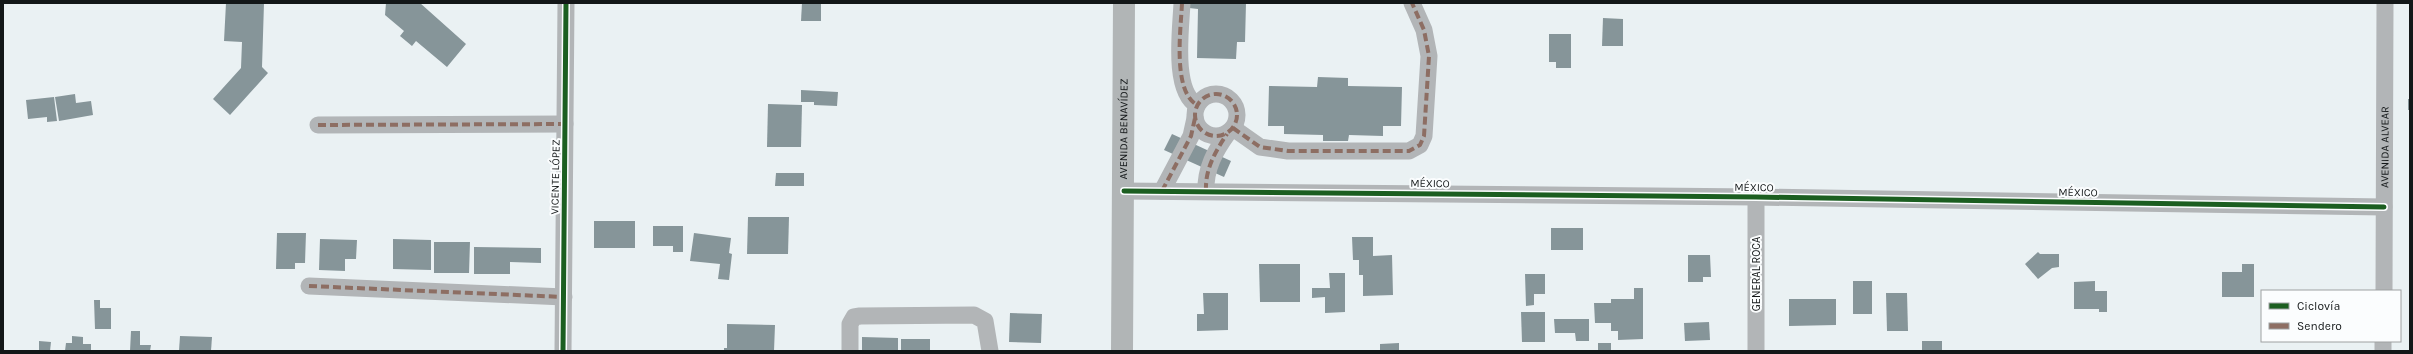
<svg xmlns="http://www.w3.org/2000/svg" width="2413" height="354" viewBox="0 0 2413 354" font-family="Karla,sans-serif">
	<rect width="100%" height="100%" fill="#eaf1f3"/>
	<g fill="#869599">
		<polygon points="226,3 264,3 262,67 268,73 230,115 213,99 241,68 242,42 224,41"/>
		<polygon points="386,3 420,3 466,44 447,67 416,41 412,46 400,36 404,31 385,15"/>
		<polygon points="802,3 821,3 821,21 801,21"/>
		<polygon points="1189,3 1246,3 1245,42 1237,42 1236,59 1197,58 1198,9 1189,8"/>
		<polygon points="1603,18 1623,19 1623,46 1602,46"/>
		<polygon points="1549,34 1571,34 1571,68 1556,68 1556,62 1549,62"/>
		<polygon points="1318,77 1348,78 1348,86 1402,87 1401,126 1383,126 1383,136 1349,135 1348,141 1323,141 1323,135 1284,134 1284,126 1268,126 1269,86 1317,87"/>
		<polygon points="801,90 838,92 837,106 814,105 814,102 801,102"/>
		<polygon points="75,94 76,103 91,101 93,115 59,121 55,97"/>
		<polygon points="54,97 57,121 47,122 47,117 28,119 26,100"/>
		<rect x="2408" y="99" width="2" height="11"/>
		<polygon points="768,104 802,105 801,147 767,147"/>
		<polygon points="1172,134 1231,161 1224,177 1164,150"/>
		<polygon points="776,173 804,173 804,186 775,186"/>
		<polygon points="748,217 789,217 788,254 747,254"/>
		<rect x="594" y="221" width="41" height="27"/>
		<polygon points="653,226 683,226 683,252 673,252 673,246 653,246"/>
		<rect x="1551" y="228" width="32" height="22"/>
		<polygon points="277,233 306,233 305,263 295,263 295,269 276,269"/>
		<polygon points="694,233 731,238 729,253 732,254 729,280 718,279 720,264 690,261"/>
		<polygon points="1352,237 1373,237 1373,256 1392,255 1393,295 1363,296 1363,275 1359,275 1359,260 1353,260"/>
		<polygon points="320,239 357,240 356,259 345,259 345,271 319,270"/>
		<polygon points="393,239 431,240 431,270 393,269"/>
		<polygon points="434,242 470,242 469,273 434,273"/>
		<polygon points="474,247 541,248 541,263 510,262 510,274 474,274"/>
		<polygon points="2038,252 2040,254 2059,254 2059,267 2052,268 2038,279 2025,264"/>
		<polygon points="1688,255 1710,255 1711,277 1703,277 1703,282 1688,282"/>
		<polygon points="1259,264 1300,264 1300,302 1260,302"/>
		<polygon points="2242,264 2254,264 2254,297 2222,297 2222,272 2242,272"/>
		<polygon points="1329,273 1345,273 1345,312 1325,313 1325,297 1312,298 1312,288 1330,288"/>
		<polygon points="1525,274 1545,274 1545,294 1534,294 1534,305 1526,306"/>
		<rect x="1853" y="281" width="19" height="33"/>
		<polygon points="2095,281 2095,291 2107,291 2107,312 2099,312 2099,309 2074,309 2074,282"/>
		<polygon points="1634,288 1643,288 1643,339 1618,340 1618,331 1611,331 1611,323 1595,323 1594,303 1611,303 1611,299 1634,299"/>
		<polygon points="1203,293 1228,293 1228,330 1197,331 1197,314 1204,314"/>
		<polygon points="1886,293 1907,293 1908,331 1887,331"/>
		<polygon points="1789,299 1836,299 1836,325 1789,326"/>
		<polygon points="94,300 100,300 100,308 111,308 111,329 95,329"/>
		<polygon points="1521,312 1545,312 1545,342 1522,342"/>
		<polygon points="1010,313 1042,314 1041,343 1009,342"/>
		<polygon points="1554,319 1589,319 1589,341 1576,341 1575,333 1555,333"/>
		<polygon points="1709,322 1710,340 1685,341 1684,323"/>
		<polygon points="727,324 775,325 774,351 724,351 724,348 727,348"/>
		<polygon points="131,331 140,331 140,345 151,345 150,351 130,351"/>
		<polygon points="72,336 83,337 83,344 91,344 91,351 65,351 66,343 72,343"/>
		<polygon points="180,336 212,337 211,351 179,351"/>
		<polygon points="862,337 898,338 898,351 862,351"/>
		<rect x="901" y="339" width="29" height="12"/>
		<polygon points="39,341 51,342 50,351 39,351"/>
		<rect x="1922" y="341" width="20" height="10"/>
		<polygon points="1399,343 1399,351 1380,351 1380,344"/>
		<rect x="1598" y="343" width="13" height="8"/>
	</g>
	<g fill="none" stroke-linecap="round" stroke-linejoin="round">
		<g stroke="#b2b5b7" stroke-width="17">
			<path d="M1182 3C1181 28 1172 91 1197 105"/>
			<circle cx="1216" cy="115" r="21"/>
			<polyline points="318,125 565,124"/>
			<polyline points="1233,128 1260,147 1288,151 1409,151 1420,145 1424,136 1429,56 1424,30 1412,3"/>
			<polyline points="1124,191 1756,197 2384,207"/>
			<polyline points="1162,191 1191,136 1195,118"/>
			<path d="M1206 191C1205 169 1215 151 1228 133"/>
			<polyline points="309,286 564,297"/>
			<path id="s1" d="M2384 291 2385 3"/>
			<polyline points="563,351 566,3"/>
			<polyline points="850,351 850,324 854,317 860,316 974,315 985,321 990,351"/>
			<polyline points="1756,351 1756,197"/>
			<polyline points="2383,351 2383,341"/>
		</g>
		<path stroke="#b1b5b6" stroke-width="22" id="s2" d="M1122 351 1124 3"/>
		<g stroke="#8d6e63" stroke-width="4" stroke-dasharray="8 4" stroke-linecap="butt">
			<path d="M1182 3C1181 28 1172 91 1197 105"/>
			<circle cx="1216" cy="115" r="21"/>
			<polyline points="318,125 565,124"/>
			<polyline points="1233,128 1260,147 1288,151 1409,151 1420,145 1424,136 1429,56 1424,30 1412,3"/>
			<polyline points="1162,191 1191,136 1195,118"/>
			<path d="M1206 191C1205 169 1215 152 1227 134"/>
			<polyline points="309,286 564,297"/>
		</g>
		<defs>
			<g id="cycleway">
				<polyline points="1124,191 1756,197 2384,207"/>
				<polyline points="563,351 566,3"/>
			</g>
		</defs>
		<use href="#cycleway" stroke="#fbfdfe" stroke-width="8"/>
		<use href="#cycleway" stroke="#1b5e20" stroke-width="5"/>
	</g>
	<g text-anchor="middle" stroke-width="4" stroke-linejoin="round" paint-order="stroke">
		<g font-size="11" fill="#131718" stroke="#fbfdfe">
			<text dy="4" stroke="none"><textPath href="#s2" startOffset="222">AVENIDA BENAVÍDEZ</textPath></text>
			<text dy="4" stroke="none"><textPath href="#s1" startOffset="144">AVENIDA ALVEAR</textPath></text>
			<text transform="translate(555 177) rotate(-89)" y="4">VICENTE LÓPEZ</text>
			<text transform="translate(1430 183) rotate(1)" y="4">MÉXICO</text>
			<text transform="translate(1754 187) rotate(1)" y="4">MÉXICO</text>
			<text transform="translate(2078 192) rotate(1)" y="4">MÉXICO</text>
			<text transform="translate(1756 274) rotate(-90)" y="4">GENERAL ROCA</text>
		</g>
	</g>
	<rect width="2413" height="354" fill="none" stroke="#131718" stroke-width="8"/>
	<rect x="2261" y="290" width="140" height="52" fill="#fbfdfe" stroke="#9ea1a2"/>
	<rect x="2269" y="303" width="20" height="6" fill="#1b5e20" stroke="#9ea1a2"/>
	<text x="2297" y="310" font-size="12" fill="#131718">Ciclovía</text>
	<rect x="2269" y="323" width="20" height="6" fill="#8d6e63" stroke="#9ea1a2"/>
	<text x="2297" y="330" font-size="12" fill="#131718">Sendero</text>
</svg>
